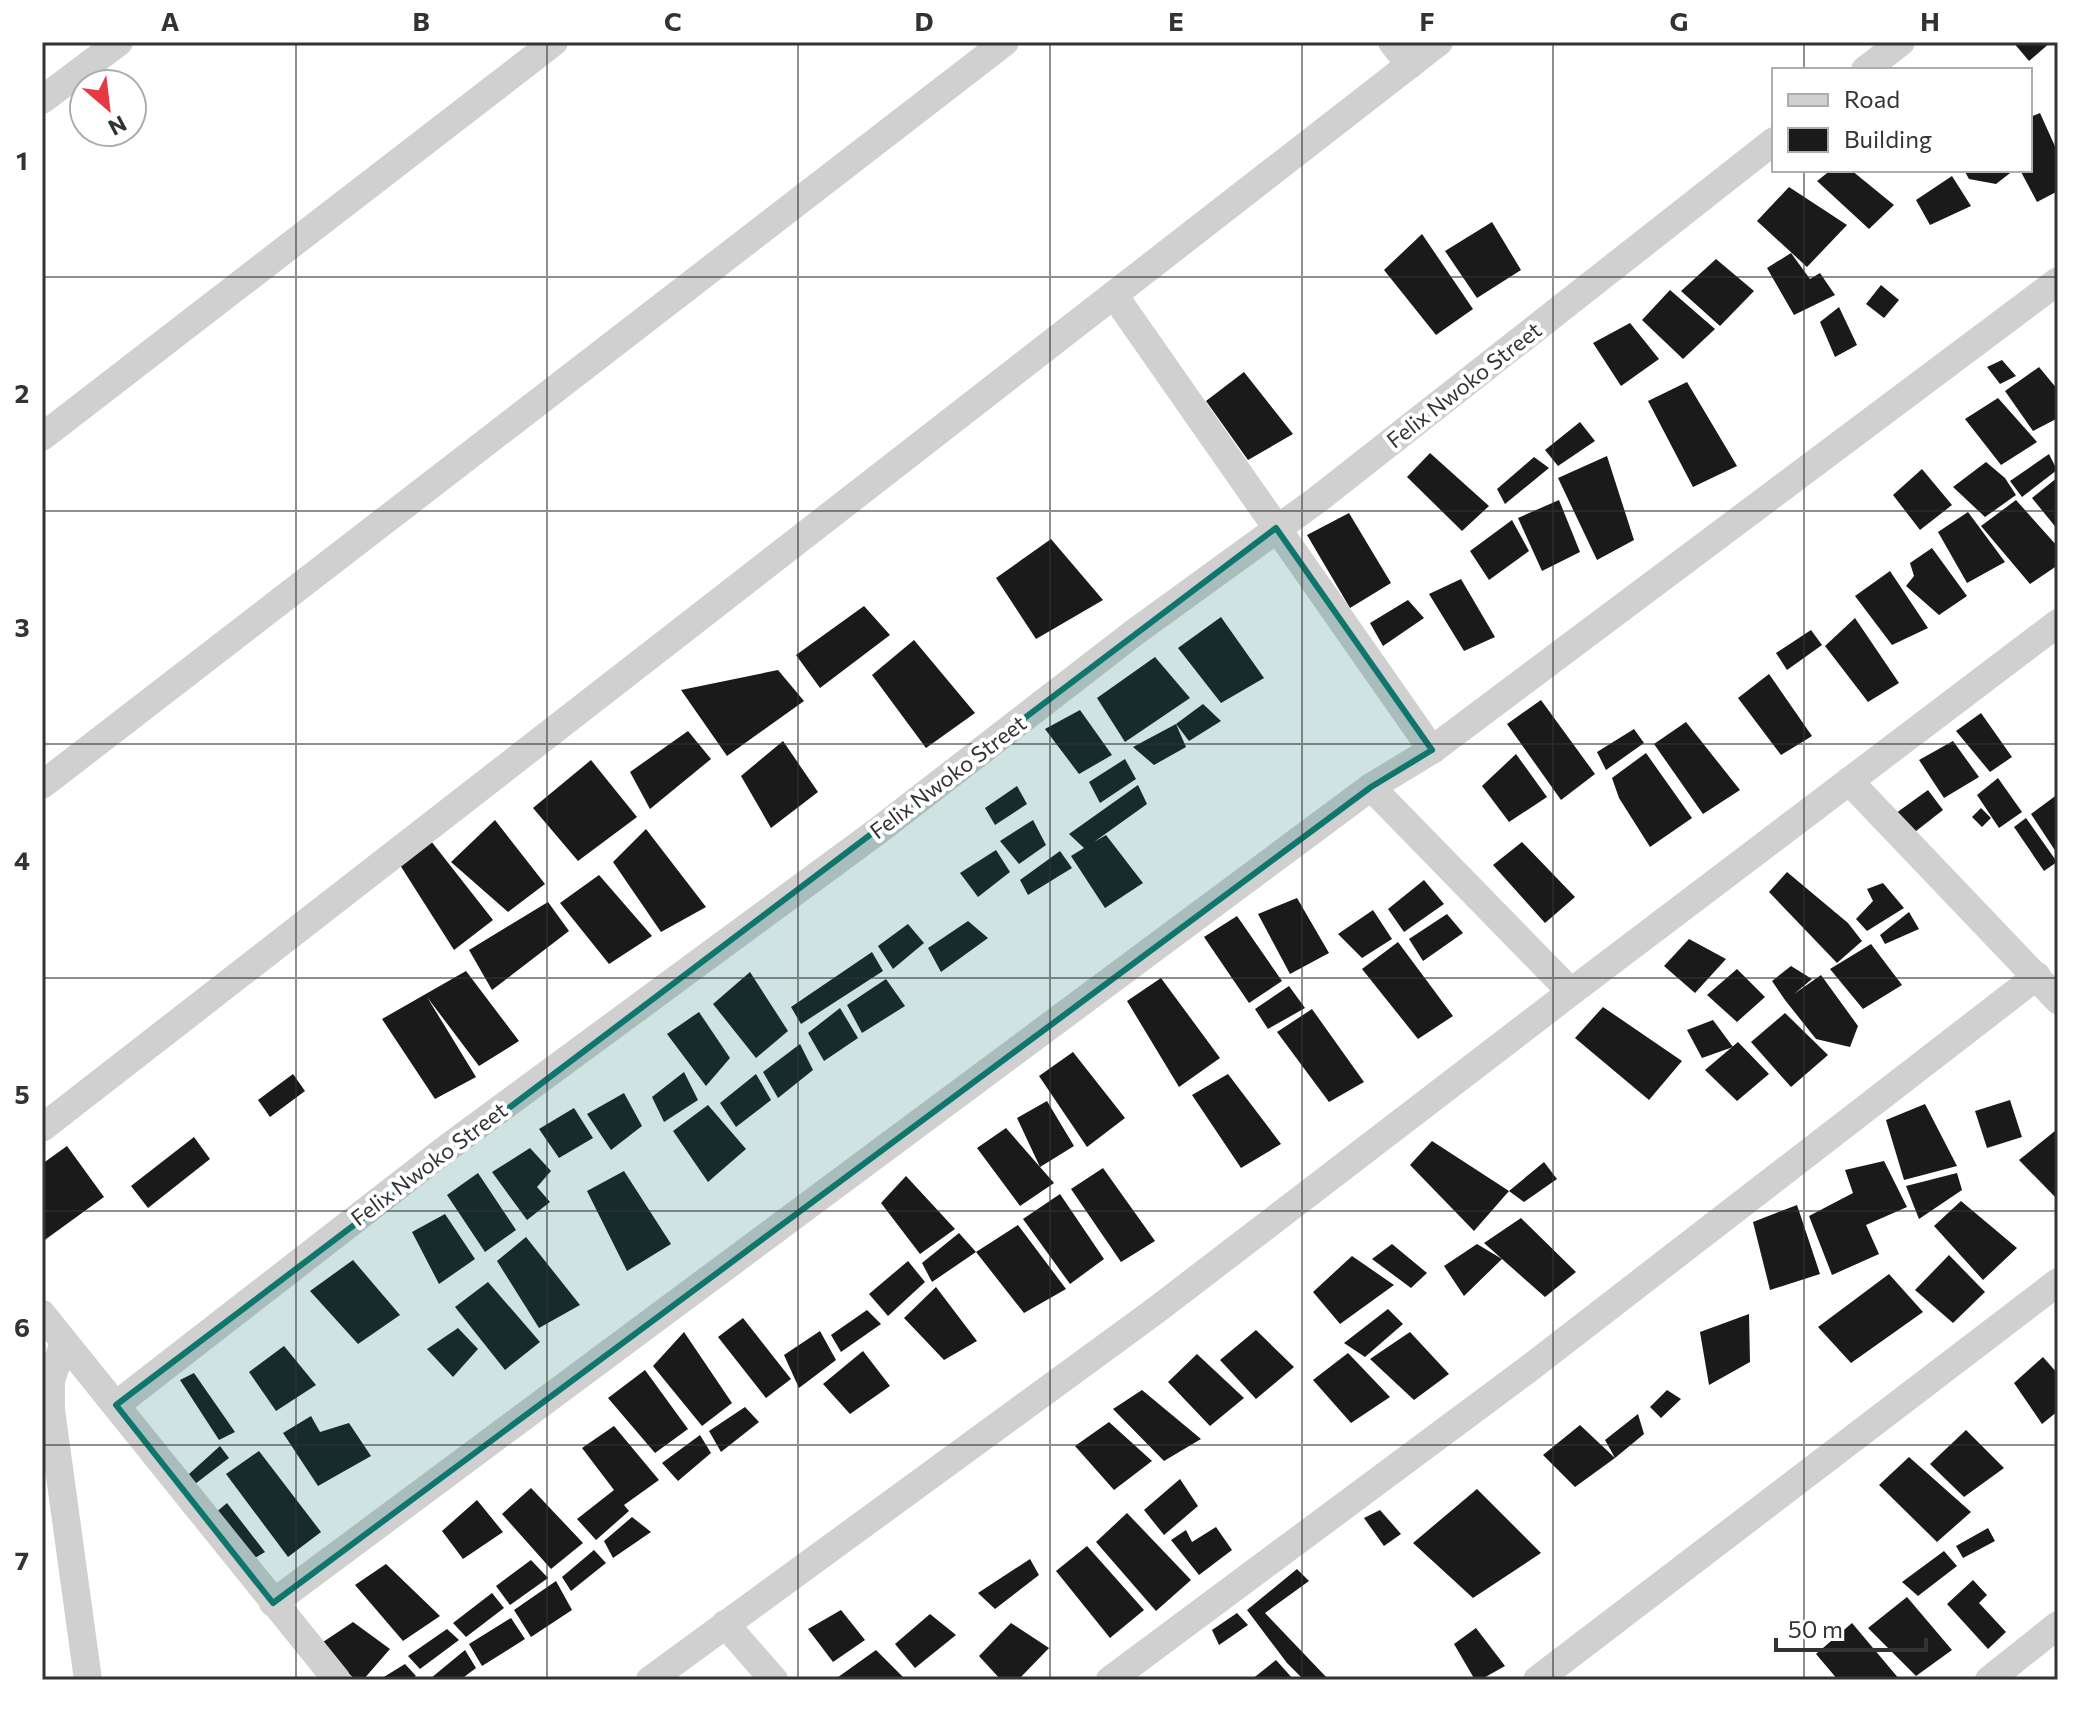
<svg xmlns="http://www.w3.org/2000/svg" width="2100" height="1722" viewBox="0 0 2100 1722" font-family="Commissioner,sans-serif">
	<rect width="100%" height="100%" fill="#fff"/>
	<g fill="#1a1a1a">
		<polygon points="2013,42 2051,42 2029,61"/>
		<polygon points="2040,113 2058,153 2058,191 2037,202 2020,170 2030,170 2030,117"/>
		<polygon points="1831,170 1851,170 1894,205 1869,229 1817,181"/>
		<polygon points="1964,170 2014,170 1996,184 1969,179"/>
		<polygon points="1952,176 1971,206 1930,225 1916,200"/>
		<polygon points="1789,187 1847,225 1807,267 1757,221"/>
		<polygon points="1492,222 1521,270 1477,298 1445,251"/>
		<polygon points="1422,234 1473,309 1436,335 1384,270"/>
		<polygon points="1791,253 1810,279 1820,273 1835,295 1794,315 1767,268"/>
		<polygon points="1716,259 1754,291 1720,326 1681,291"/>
		<polygon points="1881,285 1899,300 1884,318 1866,304"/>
		<polygon points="1670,290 1715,329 1683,359 1642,320"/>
		<polygon points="1839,307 1857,345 1835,357 1820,322"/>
		<polygon points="1630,323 1659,359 1621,386 1593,343"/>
		<polygon points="2002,360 2016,376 2000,384 1987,367"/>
		<polygon points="2039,367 2058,390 2058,418 2033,431 2005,391"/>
		<polygon points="1244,372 1293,434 1248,460 1206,401"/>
		<polygon points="1687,382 1737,466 1693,487 1648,401"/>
		<polygon points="1998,398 2037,442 2001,465 1965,419"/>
		<polygon points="1580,422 1595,441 1558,466 1545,450"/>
		<polygon points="1430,453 1489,506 1462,531 1407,477"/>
		<polygon points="2049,454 2057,470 2022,497 2010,481"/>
		<polygon points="1607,456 1634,540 1597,560 1558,478"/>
		<polygon points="1534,457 1549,468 1505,504 1497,489"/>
		<polygon points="1986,462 2005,478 2016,495 1985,517 1953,487"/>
		<polygon points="1922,469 1952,505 1920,530 1893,495"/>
		<polygon points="2058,477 2058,530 2032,498"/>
		<polygon points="1559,500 1580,552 1542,571 1518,518"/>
		<polygon points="2016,500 2058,547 2058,565 2030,584 1981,526"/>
		<polygon points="1968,512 2005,562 1967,583 1938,532"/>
		<polygon points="1349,513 1391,583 1350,608 1307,535"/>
		<polygon points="1512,520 1529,551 1489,580 1470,551"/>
		<polygon points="1051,539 1103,600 1036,639 996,578"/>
		<polygon points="1932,548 1967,596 1939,615 1906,586 1914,576 1910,563"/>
		<polygon points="1890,571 1928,628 1892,645 1855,596"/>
		<polygon points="1461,579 1495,637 1464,651 1429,594"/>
		<polygon points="1408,600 1424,618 1383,646 1370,623"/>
		<polygon points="864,606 890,635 820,688 796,655"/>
		<polygon points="1221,617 1264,678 1221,703 1178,648"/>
		<polygon points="1855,618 1899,683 1868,702 1825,646"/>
		<polygon points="1811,630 1822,645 1787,670 1776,653"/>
		<polygon points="914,640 975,713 926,748 872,675"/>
		<polygon points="1155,657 1190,698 1125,742 1097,698"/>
		<polygon points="778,670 804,701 727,756 681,690"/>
		<polygon points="1769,674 1812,736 1781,755 1738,698"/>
		<polygon points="1541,700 1595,774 1561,800 1507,724"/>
		<polygon points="1203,704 1221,721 1189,741 1176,724"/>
		<polygon points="1080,710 1112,755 1079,774 1045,729"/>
		<polygon points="1981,713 2012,757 1990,772 1956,731"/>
		<polygon points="1686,722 1740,790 1703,814 1654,744"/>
		<polygon points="1176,724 1186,747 1154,765 1133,747"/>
		<polygon points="1634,729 1644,743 1606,770 1597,752"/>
		<polygon points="688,731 711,759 650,809 630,772"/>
		<polygon points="783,741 818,792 771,828 741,776"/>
		<polygon points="1953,741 1979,777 1944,798 1919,760"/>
		<polygon points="1646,753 1692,818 1650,847 1619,798 1612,778"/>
		<polygon points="1516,754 1547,797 1509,822 1482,786"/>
		<polygon points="1125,759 1136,779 1100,803 1089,782"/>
		<polygon points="591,760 637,817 578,861 533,808"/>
		<polygon points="1998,778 2022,812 1999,828 1977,795"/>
		<polygon points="1138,785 1147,804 1094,842 1106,835 1143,883 1105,908 1071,856 1084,848 1069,834"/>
		<polygon points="1017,786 1027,804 995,825 985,808"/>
		<polygon points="1928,790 1943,810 1911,835 1892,816"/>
		<polygon points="2058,794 2058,855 2031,814"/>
		<polygon points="1981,808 1991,818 1982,827 1972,817"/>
		<polygon points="2026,818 2057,862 2044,871 2014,827"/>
		<polygon points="495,820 545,884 508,912 451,862"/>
		<polygon points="1033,820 1046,845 1019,864 1000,841"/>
		<polygon points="646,829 706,907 661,932 613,862"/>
		<polygon points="431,841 493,920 454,950 400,865"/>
		<polygon points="1522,842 1575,897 1545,923 1493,865"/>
		<polygon points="996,850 1010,872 978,897 960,873"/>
		<polygon points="1060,851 1072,868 1028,895 1020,880"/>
		<polygon points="1787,872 1848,923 1862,941 1837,963 1769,892"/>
		<polygon points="599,875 652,936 609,964 560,903"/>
		<polygon points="1424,880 1444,904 1404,932 1388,909"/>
		<polygon points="1883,883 1904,908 1867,931 1856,919 1873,901 1867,889"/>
		<polygon points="1297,898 1329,953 1290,974 1258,914"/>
		<polygon points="548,902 569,931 492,990 469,950"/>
		<polygon points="1373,910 1392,939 1362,958 1338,934"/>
		<polygon points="1909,912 1919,929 1885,944 1880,935"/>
		<polygon points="1447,914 1463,933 1423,961 1409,939"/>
		<polygon points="1237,916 1282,981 1249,1003 1204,937"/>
		<polygon points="968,921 988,938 941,972 928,948"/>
		<polygon points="908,924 924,943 893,969 878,946"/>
		<polygon points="1689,939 1726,959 1695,993 1664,966"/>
		<polygon points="1398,942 1453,1016 1418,1039 1362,969"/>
		<polygon points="1871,944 1902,985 1863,1009 1830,969"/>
		<polygon points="872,952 883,971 801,1024 791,1007"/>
		<polygon points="1791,966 1812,979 1794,994 1821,975 1858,1026 1850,1047 1816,1039 1785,1000 1772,981"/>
		<polygon points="1737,969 1765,997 1737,1022 1707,995"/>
		<polygon points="466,971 519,1041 479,1066 427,997 476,1077 435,1099 382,1019"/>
		<polygon points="750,972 788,1031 756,1058 713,1004"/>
		<polygon points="1161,978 1220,1058 1179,1087 1127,1001"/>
		<polygon points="886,979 905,1006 862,1033 847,1005"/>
		<polygon points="1289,986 1305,1008 1268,1029 1255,1009"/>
		<polygon points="1603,1007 1682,1061 1649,1100 1575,1038"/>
		<polygon points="840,1008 858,1038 824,1061 808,1033"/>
		<polygon points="1312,1009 1364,1082 1329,1102 1277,1032"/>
		<polygon points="699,1012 730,1058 706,1086 667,1034"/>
		<polygon points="1785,1013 1828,1055 1791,1087 1751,1042"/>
		<polygon points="1713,1020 1733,1047 1702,1058 1687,1030"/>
		<polygon points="1738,1042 1769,1074 1737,1101 1705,1070"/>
		<polygon points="800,1044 813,1070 778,1098 763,1072"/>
		<polygon points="1073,1052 1125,1118 1087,1147 1039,1076"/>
		<polygon points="684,1072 698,1100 664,1122 652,1097"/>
		<polygon points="293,1074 305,1091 270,1117 258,1100"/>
		<polygon points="756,1074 771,1100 736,1127 720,1103"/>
		<polygon points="1228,1074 1281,1144 1241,1168 1192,1095"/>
		<polygon points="624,1093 642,1126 611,1150 587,1114"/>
		<polygon points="2010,1100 2022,1137 1987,1148 1975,1111"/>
		<polygon points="1047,1101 1074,1146 1040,1167 1054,1183 1020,1206 977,1148 1006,1128 1040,1167 1017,1118"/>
		<polygon points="1925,1104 1957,1166 1904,1180 1886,1120"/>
		<polygon points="708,1105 746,1149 708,1182 673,1131"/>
		<polygon points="574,1108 593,1138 559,1158 539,1129"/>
		<polygon points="2055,1131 2058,1135 2058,1200 2019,1160"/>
		<polygon points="194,1137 210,1159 148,1208 131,1186"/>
		<polygon points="1432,1141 1509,1191 1474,1231 1410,1165"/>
		<polygon points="67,1146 104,1197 42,1242 42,1164"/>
		<polygon points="530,1148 551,1171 537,1187 550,1202 527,1220 492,1172"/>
		<polygon points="1884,1161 1907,1207 1866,1225 1879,1254 1832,1275 1809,1216 1853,1193 1845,1170"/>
		<polygon points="1544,1162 1557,1179 1524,1202 1509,1191"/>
		<polygon points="1103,1168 1155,1241 1121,1262 1071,1189"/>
		<polygon points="624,1171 671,1244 627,1271 587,1191"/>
		<polygon points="478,1173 516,1230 485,1252 447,1195"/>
		<polygon points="1957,1173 1962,1190 1919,1219 1906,1186"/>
		<polygon points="906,1176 955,1229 920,1254 881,1203"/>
		<polygon points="1060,1194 1104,1259 1070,1284 1023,1219"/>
		<polygon points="1961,1201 2017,1248 1983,1280 1934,1226"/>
		<polygon points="1797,1205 1820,1274 1770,1290 1753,1222"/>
		<polygon points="445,1214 475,1259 439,1284 412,1232"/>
		<polygon points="1521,1218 1576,1272 1545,1297 1502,1259 1464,1296 1444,1266 1477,1244 1502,1259 1484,1243"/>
		<polygon points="1018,1225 1066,1289 1024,1313 976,1252"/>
		<polygon points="959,1233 976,1252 932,1282 922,1263"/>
		<polygon points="526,1237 580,1305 539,1328 497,1261"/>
		<polygon points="1392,1244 1427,1273 1411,1288 1372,1259"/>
		<polygon points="1949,1255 1985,1292 1953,1323 1915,1290"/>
		<polygon points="1352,1256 1394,1285 1340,1324 1313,1292"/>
		<polygon points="353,1260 400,1315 358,1344 310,1291"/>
		<polygon points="908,1261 925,1282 888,1316 869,1294"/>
		<polygon points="1889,1274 1923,1312 1851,1363 1818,1327"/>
		<polygon points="488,1282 540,1342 505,1370 455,1307"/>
		<polygon points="936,1287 977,1341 944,1360 904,1318"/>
		<polygon points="1388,1309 1403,1324 1365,1357 1344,1343"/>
		<polygon points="867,1310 881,1324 841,1352 831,1335"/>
		<polygon points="1749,1314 1750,1362 1709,1385 1700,1332"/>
		<polygon points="743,1318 791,1379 766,1398 718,1337"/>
		<polygon points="458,1328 478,1349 453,1377 427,1349"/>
		<polygon points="1256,1330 1294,1367 1256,1399 1220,1360"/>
		<polygon points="820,1331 836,1360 799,1388 784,1355"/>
		<polygon points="684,1332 732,1403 702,1426 653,1366"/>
		<polygon points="1410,1332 1449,1374 1414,1400 1370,1359"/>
		<polygon points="284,1346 316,1385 276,1411 249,1372"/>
		<polygon points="863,1351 890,1386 850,1414 823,1384"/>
		<polygon points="1348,1353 1390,1397 1351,1423 1313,1380"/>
		<polygon points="1197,1354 1244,1398 1210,1426 1168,1382"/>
		<polygon points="2043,1357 2058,1374 2058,1411 2042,1424 2014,1383"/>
		<polygon points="645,1370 688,1429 655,1453 608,1398"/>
		<polygon points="194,1373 235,1432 219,1440 180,1380"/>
		<polygon points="1142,1390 1201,1439 1164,1461 1113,1409"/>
		<polygon points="1667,1390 1681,1399 1661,1418 1650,1407"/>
		<polygon points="745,1407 759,1422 721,1452 709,1431"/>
		<polygon points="1638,1414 1644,1434 1615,1458 1575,1487 1543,1455 1580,1425 1615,1458 1605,1440"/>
		<polygon points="311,1416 320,1432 349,1423 371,1456 318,1486 283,1433"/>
		<polygon points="1109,1422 1152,1461 1114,1490 1075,1446"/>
		<polygon points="614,1426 659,1480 624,1505 629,1511 596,1540 577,1519 614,1490 582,1448"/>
		<polygon points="1966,1430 2004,1468 1964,1497 1930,1464"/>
		<polygon points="700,1435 711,1453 678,1481 662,1463"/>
		<polygon points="220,1446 229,1458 195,1484 189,1474"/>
		<polygon points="259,1451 321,1532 288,1557 226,1474"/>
		<polygon points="1909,1457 1971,1512 1937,1542 1879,1485"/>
		<polygon points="1180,1479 1198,1506 1164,1535 1144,1510"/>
		<polygon points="531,1488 583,1543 551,1569 502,1514"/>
		<polygon points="1477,1489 1541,1553 1473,1598 1413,1543"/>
		<polygon points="477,1500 503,1532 463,1559 442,1531"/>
		<polygon points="227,1503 265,1552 250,1561 214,1514"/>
		<polygon points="1380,1510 1401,1534 1384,1546 1364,1518"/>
		<polygon points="1127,1513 1191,1580 1156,1611 1096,1542"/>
		<polygon points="632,1517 651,1532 613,1558 604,1541"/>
		<polygon points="1216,1527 1232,1550 1199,1575 1171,1540 1186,1530 1192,1542"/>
		<polygon points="1988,1528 1995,1541 1963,1558 1956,1546"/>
		<polygon points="1087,1546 1144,1610 1110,1638 1056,1571"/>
		<polygon points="594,1550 606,1563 571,1591 562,1577"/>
		<polygon points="1944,1551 1957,1566 1918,1596 1902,1582"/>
		<polygon points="1030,1559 1039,1575 995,1609 978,1593"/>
		<polygon points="531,1560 548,1578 510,1605 496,1586"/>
		<polygon points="386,1564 440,1616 403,1641 355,1585"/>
		<polygon points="1297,1569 1309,1581 1265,1613 1329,1680 1304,1680 1287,1663 1247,1610"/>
		<polygon points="1973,1580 1987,1595 1979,1603 2006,1632 1988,1649 1947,1604"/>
		<polygon points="556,1581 572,1610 531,1637 514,1610"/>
		<polygon points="492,1593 504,1608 466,1637 453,1623"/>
		<polygon points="1907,1597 1952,1650 1916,1676 1868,1628"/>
		<polygon points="841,1610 865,1640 833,1662 808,1629"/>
		<polygon points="1237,1613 1248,1625 1219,1645 1212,1630"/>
		<polygon points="930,1614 956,1635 915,1668 895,1644"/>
		<polygon points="511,1618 525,1639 482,1666 469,1644"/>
		<polygon points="353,1622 390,1649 363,1680 356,1680 317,1646"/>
		<polygon points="1011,1623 1049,1648 1018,1680 1001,1680 979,1656"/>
		<polygon points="1852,1623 1900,1680 1838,1680 1816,1654"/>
		<polygon points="1476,1628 1505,1666 1480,1680 1475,1680 1454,1644"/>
		<polygon points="447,1629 459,1640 420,1669 408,1656"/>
		<polygon points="465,1650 476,1668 460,1680 433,1680 431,1678"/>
		<polygon points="876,1650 906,1680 834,1680"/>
		<polygon points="1276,1660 1294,1680 1251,1680"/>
		<polygon points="405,1664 416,1676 410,1680 379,1680"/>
	</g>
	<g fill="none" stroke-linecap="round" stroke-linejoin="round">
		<g stroke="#d0d0d0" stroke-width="28">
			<polyline points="1392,42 1410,65"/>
			<polyline points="1865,70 1901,42"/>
			<polyline points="42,100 119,42"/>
			<polyline points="1114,295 1432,750"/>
			<polyline points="42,437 554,42"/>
			<polyline points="1849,781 2058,1000"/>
			<polyline points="42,785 1005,42"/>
			<polyline points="1371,787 1571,992"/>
			<polyline points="42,1128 1439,42"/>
			<polyline points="42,1314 337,1680"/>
			<polyline points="64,1342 51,1380 51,1410 88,1680"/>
			<polyline points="116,1405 447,1148 879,830 1135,632 1317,500 1774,141"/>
			<polyline points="273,1603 1371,787 1432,750 2058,281"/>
			<polyline points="725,1624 774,1680"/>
			<polyline points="650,1680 1155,1311 1571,992 2058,623"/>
			<polyline points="1110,1680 1527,1370 2037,976"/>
			<polyline points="1537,1680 2058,1282"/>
			<polyline points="1989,1680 2058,1625"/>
		</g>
	</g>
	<path fill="#0f766e" fill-opacity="0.2" stroke="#0f766e" stroke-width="6" stroke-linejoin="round" d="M1276 528 1432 750 1371 787 273 1603 116 1405Z"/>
	<path fill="none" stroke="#333" stroke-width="2" stroke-opacity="0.55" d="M296 42V1680M547 42V1680M798 42V1680M1050 42V1680M1302 42V1680M1553 42V1680M1804 42V70M1804 170V1680M42 277H2058M42 511H2058M42 744H2058M42 978H2058M42 1211H2058M42 1445H2058"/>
	<g text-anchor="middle" stroke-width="8" stroke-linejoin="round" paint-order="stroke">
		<g font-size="22" fill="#333" stroke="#fff">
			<text transform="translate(1464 385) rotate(-38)" y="8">Felix Nwoko Street</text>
			<text transform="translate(948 777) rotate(-37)" y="8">Felix Nwoko Street</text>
			<text transform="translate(429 1164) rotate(-37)" y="8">Felix Nwoko Street</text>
		</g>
	</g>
	<rect width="2100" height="1722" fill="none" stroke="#ffffff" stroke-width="88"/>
	<rect x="1772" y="68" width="260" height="104" fill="#ffffff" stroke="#adadad" stroke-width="2"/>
	<rect x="1788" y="94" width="40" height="12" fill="#d0d0d0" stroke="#adadad" stroke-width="2"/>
	<text x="1844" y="108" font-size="24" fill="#333333">Road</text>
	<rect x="1788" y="128" width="40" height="24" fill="#1a1a1a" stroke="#adadad" stroke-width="2"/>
	<text x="1844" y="148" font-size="24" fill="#333333">Building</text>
	<g transform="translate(108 108) rotate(152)"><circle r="38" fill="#ffffff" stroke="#adadad" stroke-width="2"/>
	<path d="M0-6L14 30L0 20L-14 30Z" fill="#e63946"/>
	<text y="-12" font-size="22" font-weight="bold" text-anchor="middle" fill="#333333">N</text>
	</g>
	<path d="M1776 1638v12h150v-12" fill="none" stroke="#333333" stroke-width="4"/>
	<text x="1788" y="1638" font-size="24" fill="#333333" stroke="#ffffff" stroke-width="6" paint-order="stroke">50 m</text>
	<rect x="44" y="44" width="2012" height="1634" fill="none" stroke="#333" stroke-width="3"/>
	<g font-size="26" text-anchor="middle" font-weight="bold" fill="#333">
		<text x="170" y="31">A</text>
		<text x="421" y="31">B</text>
		<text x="673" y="31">C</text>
		<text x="924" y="31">D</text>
		<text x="1176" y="31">E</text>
		<text x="1427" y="31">F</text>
		<text x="1679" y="31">G</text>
		<text x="1930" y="31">H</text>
		<text x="22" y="170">1</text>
		<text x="22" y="403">2</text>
		<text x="22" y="637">3</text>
		<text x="22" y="870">4</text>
		<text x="22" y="1104">5</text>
		<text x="22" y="1337">6</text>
		<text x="22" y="1570">7</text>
	</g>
</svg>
